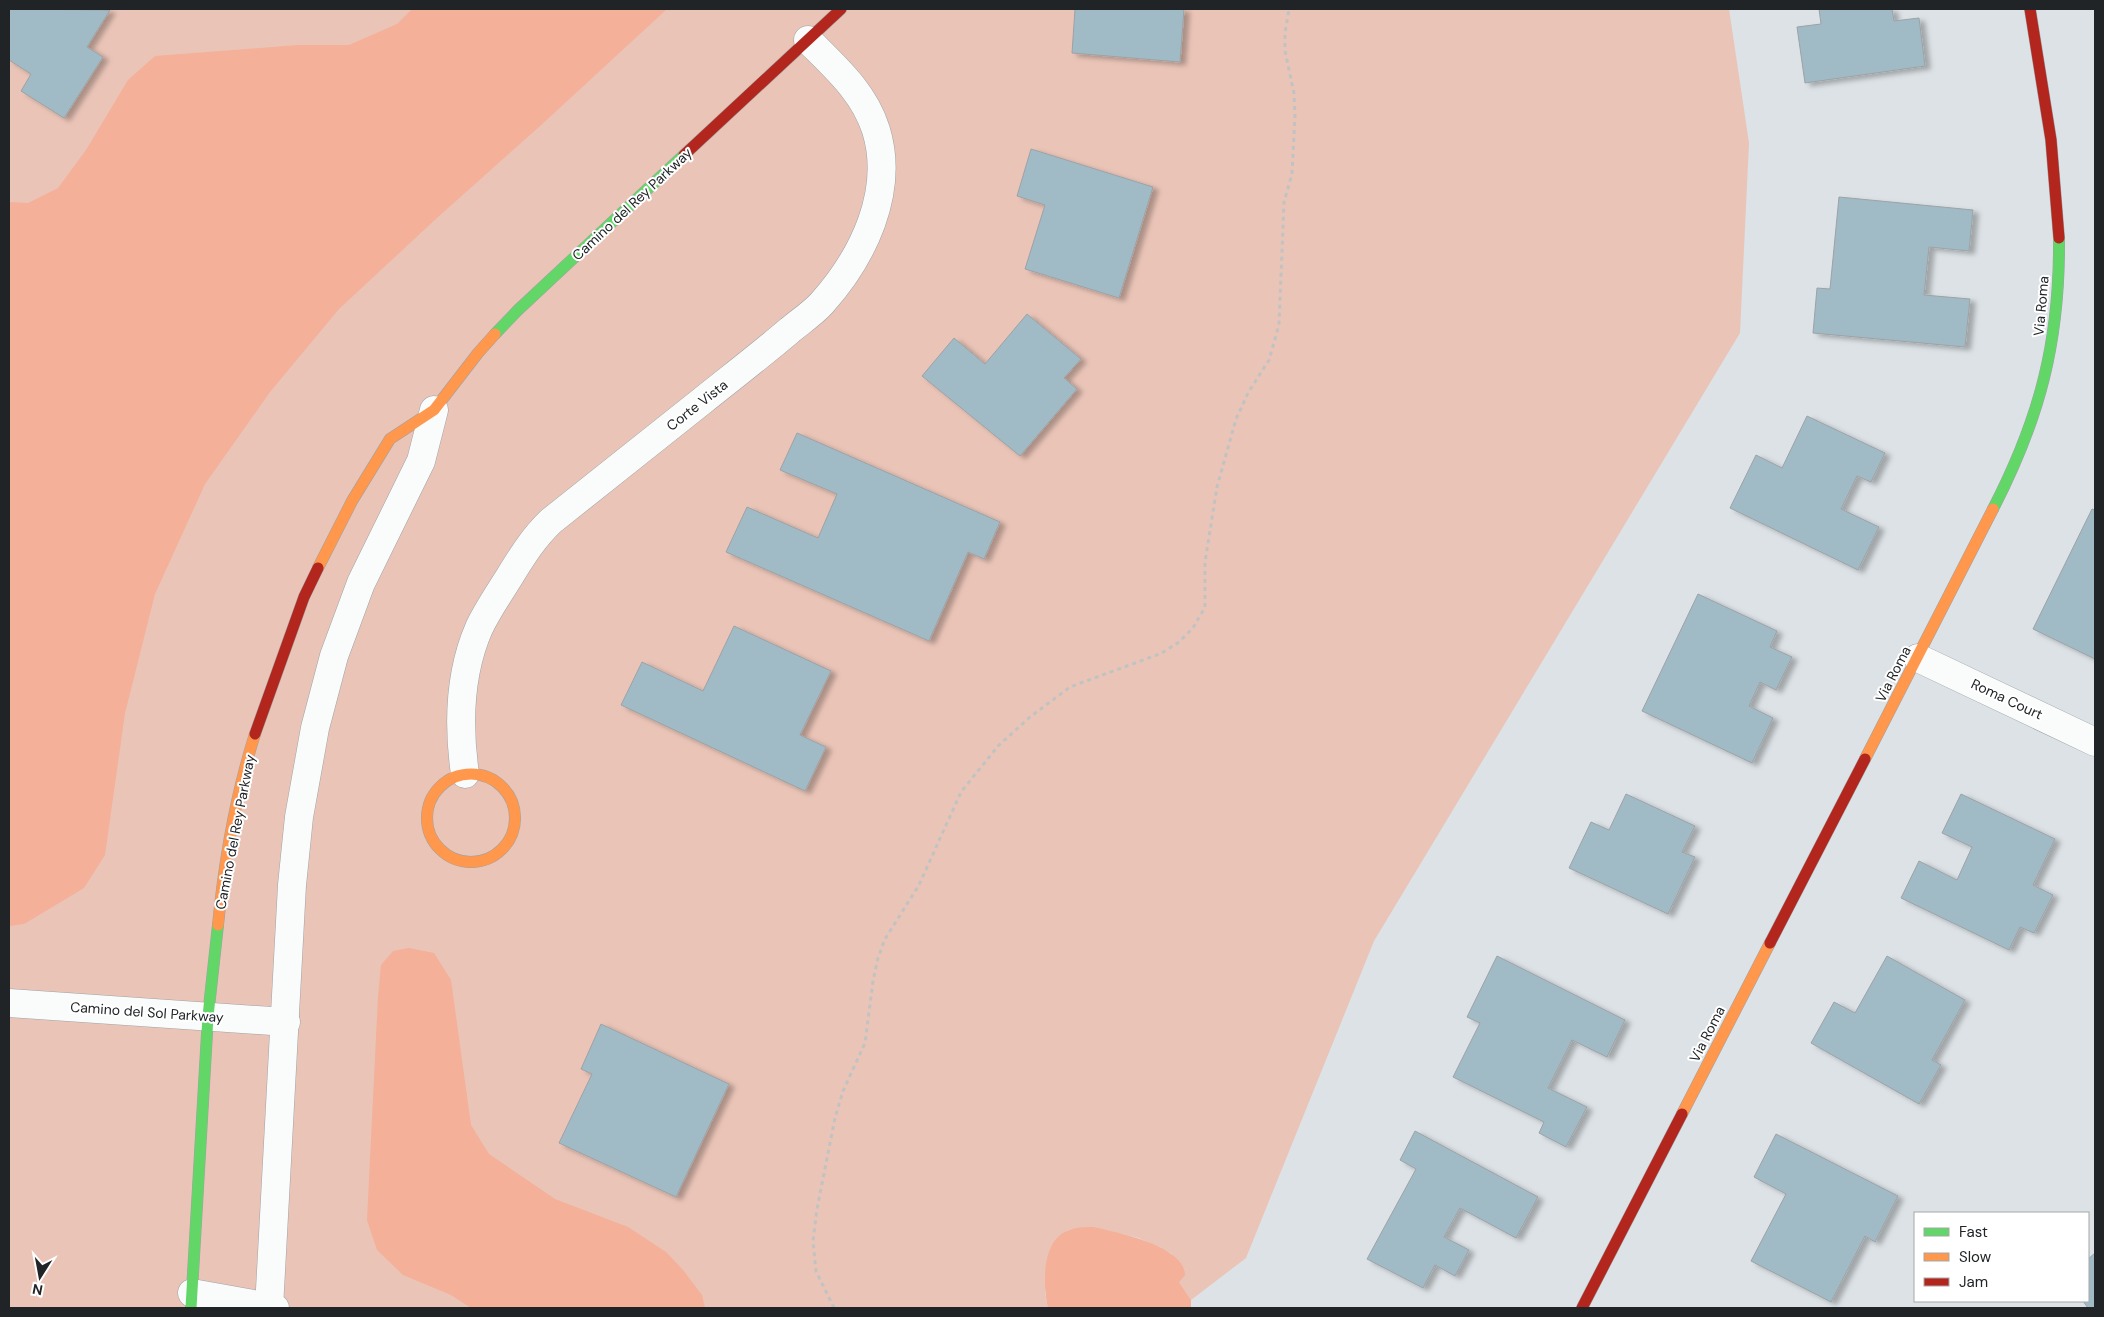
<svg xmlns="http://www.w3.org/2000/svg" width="2104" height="1317" viewBox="0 0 2104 1317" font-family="'DM Sans',sans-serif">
	<defs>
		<filter id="shadow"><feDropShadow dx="5.5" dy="3" stdDeviation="2.5" flood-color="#0004"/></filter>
	</defs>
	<rect width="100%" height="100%" fill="#dce2e6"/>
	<polygon fill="#eac4b7" points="9,9 1729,9 1749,143 1740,333 1374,941 1246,1258 1191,1300 1179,1282 1172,1254 1139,1238 1093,1227 1068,1230 1050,1249 1045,1293 1048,1308 9,1308"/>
	<g fill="#f4b098">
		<polygon points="412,9 667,9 539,127 438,217 339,309 270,392 205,484 155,594 125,713 105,855 84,888 24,924 9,926 9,202 28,203 58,188 86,150 128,80 155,56 298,45 349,45 397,24"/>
		<polygon points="409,948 434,953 451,980 471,1125 489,1154 555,1199 628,1227 666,1252 683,1270 702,1295 705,1308 471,1308 451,1295 403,1275 377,1250 367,1220 378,997 381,965 393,951"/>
		<path d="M1094 1227C1116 1232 1185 1246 1185 1275L1179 1282 1191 1300V1308H1048C1043 1286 1041 1242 1067 1231 1075 1227 1085 1227 1094 1227Z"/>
	</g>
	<g fill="#a0bac6" stroke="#9da2a5" filter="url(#shadow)">
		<polygon points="9,9 110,10 87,47 103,57 64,118 21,91 31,74 9,60"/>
		<polygon points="1075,9 1184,9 1180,62 1072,53"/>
		<polygon points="1819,9 1892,9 1894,21 1919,18 1925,66 1805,83 1797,27 1821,24"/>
		<polygon points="1031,149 1153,187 1119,298 1025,269 1045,205 1017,196"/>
		<polygon points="1839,197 1973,210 1969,251 1929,247 1924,295 1970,299 1965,347 1813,333 1817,288 1830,289"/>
		<polygon points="1027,314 1081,359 1064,378 1077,389 1020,456 922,376 954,338 985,364"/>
		<polygon points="1807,416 1885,453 1871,482 1857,476 1841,509 1879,527 1858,570 1730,508 1756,455 1782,468"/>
		<polygon points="797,433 1000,522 984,559 968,552 929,641 726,552 747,507 818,538 837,494 780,470"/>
		<polygon points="2092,509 2095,510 2095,659 2033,629"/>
		<polygon points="1698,594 1777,631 1770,647 1792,657 1776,690 1760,682 1749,706 1773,718 1752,763 1642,711"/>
		<polygon points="734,626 831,671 800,735 826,747 805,791 621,705 642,662 703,691"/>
		<polygon points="1626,794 1695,826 1682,852 1695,857 1668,914 1569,868 1591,822 1609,830"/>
		<polygon points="1961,794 2055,839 2033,885 2053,895 2034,933 2020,927 2009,950 1901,898 1919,861 1957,880 1972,847 1942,833"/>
		<polygon points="1497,956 1625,1020 1607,1057 1572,1040 1548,1088 1587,1107 1566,1147 1539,1133 1544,1122 1453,1077 1480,1023 1467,1017"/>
		<polygon points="1887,956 1965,1000 1932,1060 1941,1065 1919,1104 1811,1043 1834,1002 1855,1013"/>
		<polygon points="601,1024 729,1084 676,1197 559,1143 592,1074 581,1069"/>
		<polygon points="1415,1131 1538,1197 1516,1238 1460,1208 1444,1237 1469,1250 1455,1276 1435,1265 1423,1288 1367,1259 1416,1169 1400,1160"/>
		<polygon points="1776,1134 1898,1196 1875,1242 1865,1236 1831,1302 1751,1261 1786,1194 1754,1177"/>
		<polygon points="2095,1253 2095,1308 2088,1308 2083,1301 2088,1301 2088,1259"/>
	</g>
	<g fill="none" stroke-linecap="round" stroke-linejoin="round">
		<defs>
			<g id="street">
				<polyline points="1918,658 2095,742"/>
				<path d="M465 774C458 725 459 674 479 628 487 611 498 595 508 579 521 558 533 538 551 521 601 481 652 441 702 401 732 377 762 354 790 330 801 321 813 313 822 303 863 257 895 192 876 130 864 92 835 67 808 40"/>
				<polyline points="9,1003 286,1022"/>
				<polyline points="192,1293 275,1308"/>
				<polyline points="269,1308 292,885 299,817 315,728 334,656 361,583 421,461 434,410"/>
			</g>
			<g id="fast">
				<polyline points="495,334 518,310 684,155"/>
				<path d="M1993 509C2040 418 2060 341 2059 238"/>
				<polyline points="191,1308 208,1016 218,925"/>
			</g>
			<g id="slow">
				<polyline points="318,568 352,501 390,439 434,410 478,353 495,334"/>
				<polyline points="1865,759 1993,509"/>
				<circle cx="471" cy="818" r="44"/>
				<path d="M218 925C224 863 236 794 255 734"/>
				<polyline points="1682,1114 1770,943"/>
			</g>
			<g id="jam">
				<polyline points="2030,9 2051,140 2059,238"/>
				<polyline points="684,155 841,9"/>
				<polyline points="255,734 304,597 318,568"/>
				<polyline points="1770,943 1865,759"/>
				<polyline points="1582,1308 1682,1114"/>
			</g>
		</defs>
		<use href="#street" stroke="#9ea3a6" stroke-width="29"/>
		<use href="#fast" stroke="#9ea3a6" stroke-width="12"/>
		<use href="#slow" stroke="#9ea3a6" stroke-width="12"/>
		<use href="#jam" stroke="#9ea3a6" stroke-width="12"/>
		<polyline stroke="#c1c3c3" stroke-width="3" stroke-dasharray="4 4" stroke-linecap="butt" points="834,1308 816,1271 813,1241 817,1209 835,1118 843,1091 865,1043 873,981 878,958 885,939 919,885 961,792 998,746 1030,717 1070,687 1162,653 1179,642 1193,628 1205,607 1205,562 1217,487 1236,419 1248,393 1269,360 1279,325 1284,202 1292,174 1295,115 1294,93 1285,51 1285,33 1289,9"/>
		<use href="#street" stroke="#fafbfb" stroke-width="28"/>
		<use href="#fast" stroke="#63d668" stroke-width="11"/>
		<use href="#slow" stroke="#ff974d" stroke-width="11"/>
		<use href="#jam" stroke="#b3261e" stroke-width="11"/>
	</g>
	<g text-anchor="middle" stroke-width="4" stroke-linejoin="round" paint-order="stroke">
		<g font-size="14" fill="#202427" stroke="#fff">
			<text transform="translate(632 204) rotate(-43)" y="5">Camino del Rey Parkway</text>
			<text transform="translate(2041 306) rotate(-85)" y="5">Via Roma</text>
			<text transform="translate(697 405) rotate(-38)" y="5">Corte Vista</text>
			<text transform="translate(1893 674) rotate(-63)" y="5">Via Roma</text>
			<text transform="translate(2007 699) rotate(25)" y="5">Roma Court</text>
			<text transform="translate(235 832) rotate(-79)" y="5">Camino del Rey Parkway</text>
			<text transform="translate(147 1012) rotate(4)" y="5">Camino del Sol Parkway</text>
			<text transform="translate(1707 1034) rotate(-63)" y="5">Via Roma</text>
		</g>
	</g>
	<rect width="2104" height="1317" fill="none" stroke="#202427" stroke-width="20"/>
	<rect x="1914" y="1212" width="175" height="90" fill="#ffffff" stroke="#a6a7a9"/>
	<rect x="1924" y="1228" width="25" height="8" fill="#63d668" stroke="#a6a7a9"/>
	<text x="1959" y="1237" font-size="15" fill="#202427">Fast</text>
	<rect x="1924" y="1253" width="25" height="8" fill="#ff974d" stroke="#a6a7a9"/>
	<text x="1959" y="1262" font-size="15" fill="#202427">Slow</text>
	<rect x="1924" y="1278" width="25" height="8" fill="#b3261e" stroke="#a6a7a9"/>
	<text x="1959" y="1287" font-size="15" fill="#202427">Jam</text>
	<g transform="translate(40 1277) rotate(191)" stroke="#ffffff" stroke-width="4" paint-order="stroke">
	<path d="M0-4L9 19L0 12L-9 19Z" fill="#202427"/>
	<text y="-8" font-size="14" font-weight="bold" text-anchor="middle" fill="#202427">N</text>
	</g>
</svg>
